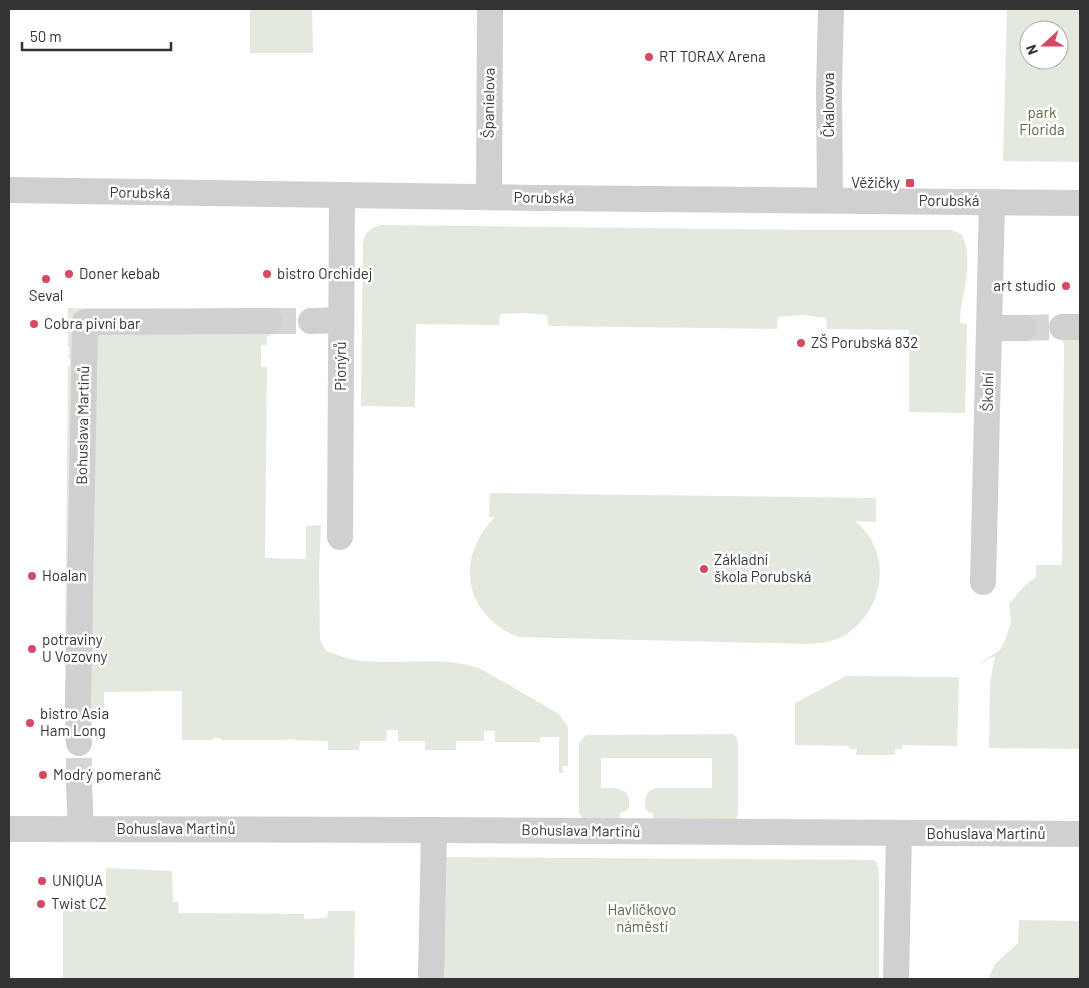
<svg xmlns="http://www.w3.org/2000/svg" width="1089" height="988" viewBox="0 0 1089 988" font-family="Barlow,sans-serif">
	<rect width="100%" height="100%" fill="#fff"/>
	<g fill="#e4e9dd" fill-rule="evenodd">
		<polygon points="250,9 312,9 313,53 250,53"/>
		<path d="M1007 9H1080V162L1003 161ZM1029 30H1059V60H1029Z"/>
		<path d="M380 225 809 230H952L962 235C964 241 967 247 967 254 970 277 960 300 960 323L967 324 965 413 909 412V330L827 329 826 318 801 315 778 317 777 329 548 326 547 315 524 313 500 314 499 325 416 324 415 407 361 406 363 243C365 232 369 229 380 225Z"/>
		<path d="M68 308 269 310 270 336H267V345H261V367H267L265 558 306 559V526L321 525 319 570 320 639 326 651C338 655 351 660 363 661 401 665 445 655 481 669L559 714 568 727V766H563V773H559V737H540V742H495V731H484V741H456V750H425V741H398V730H387L386 741H360L359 750H328V741L294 740V739H287V740H221L220 738H214L213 740H182V691L104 692V709H88L74 740H65V683L67 682 65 661 68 366 70 365V358H68L70 348 68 347Z"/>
		<polygon points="1061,339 1080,339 1080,749 989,748 990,684 995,656 977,665 1000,650 1005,641 1011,622 1009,604 1023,587 1036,577 1036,565 1062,565 1064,343 1062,342"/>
		<path d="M490 493 876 498V522L855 521C893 551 885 608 847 634 836 641 822 643 810 644L518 637C464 615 454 558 495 517H489Z"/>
		<polygon points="846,676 959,677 957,746 902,745 902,749 895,749 895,755 856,755 857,749 850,749 849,746 795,745 795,703"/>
		<polygon points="733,734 737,738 738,745 738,814 735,822 653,822 653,813 649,813 645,808 645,799 648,792 655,788 712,788 712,758 601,758 601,788 616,788 626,792 629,799 629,808 624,812 620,813 620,821 583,821 579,812 579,743 586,735"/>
		<polygon points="441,857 875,860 878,867 879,878 879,979 437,979"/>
		<polygon points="106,868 172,871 173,902 178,902 179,913 304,914 304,919 327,918 328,911 355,911 354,979 63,979 63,909 106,909"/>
		<polygon points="1019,920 1080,921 1080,979 988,979 995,964 1018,943"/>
	</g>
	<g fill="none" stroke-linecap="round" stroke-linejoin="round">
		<g stroke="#d6d6d6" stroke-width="26" stroke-dasharray="26 13" stroke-linecap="butt">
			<polyline points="270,321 311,321"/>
			<polyline points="1023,328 1062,327"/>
			<polyline points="79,784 79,743"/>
		</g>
		<g stroke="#d0d0d0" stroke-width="26">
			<polyline points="9,190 538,198 1080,203"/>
			<polyline points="489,197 490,9"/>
			<polyline points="830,200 829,90 831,9"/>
			<polyline points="311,321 341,320"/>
			<polyline points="1062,327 1080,327"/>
			<polyline points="990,328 1023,328"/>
			<polyline points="340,537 342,195"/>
			<polyline points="983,582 992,202"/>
			<polyline points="79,743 78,703 85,322 270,321"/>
			<polyline points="79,784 81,829"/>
			<polyline points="9,829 434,830 1080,834"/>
			<polyline points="431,979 434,830"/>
			<polyline points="896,979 899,833"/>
		</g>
	</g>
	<g fill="#d64863" stroke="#fff" stroke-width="2">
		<circle cx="649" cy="57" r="5"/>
		<rect x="905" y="178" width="10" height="10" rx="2.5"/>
		<circle cx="69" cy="274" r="5"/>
		<circle cx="267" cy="274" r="5"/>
		<circle cx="46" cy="279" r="5"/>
		<circle cx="1066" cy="286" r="5"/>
		<circle cx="34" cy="324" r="5"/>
		<circle cx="801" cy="343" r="5"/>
		<circle cx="704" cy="569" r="5"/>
		<circle cx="32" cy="576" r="5"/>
		<circle cx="32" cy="649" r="5"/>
		<circle cx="30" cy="723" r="5"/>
		<circle cx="43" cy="775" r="5"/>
		<circle cx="42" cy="881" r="5"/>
		<circle cx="41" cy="904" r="5"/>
	</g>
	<g text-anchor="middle" stroke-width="5" stroke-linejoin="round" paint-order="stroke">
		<g font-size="15" fill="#333" stroke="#fff" text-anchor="start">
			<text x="659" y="62">RT TORAX Arena</text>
			<text x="900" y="188" text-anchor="end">Věžičky</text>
			<text x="79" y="279">Doner kebab</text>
			<text x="277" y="279">bistro Orchidej</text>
			<text x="1056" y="291" text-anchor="end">art studio</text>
			<text x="46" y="301" text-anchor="middle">Seval</text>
			<text x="44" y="329">Cobra pivní bar</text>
			<text x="811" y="348">ZŠ Porubská 832</text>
			<text x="714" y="565">Základní<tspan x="714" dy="17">škola Porubská</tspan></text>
			<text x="42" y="581">Hoalan</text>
			<text x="42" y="645">potraviny<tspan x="42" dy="17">U Vozovny</tspan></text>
			<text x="40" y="719">bistro Asia<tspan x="40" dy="17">Ham Long</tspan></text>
			<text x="53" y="780">Modrý pomeranč</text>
			<text x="52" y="886">UNIQUA</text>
			<text x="51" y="909">Twist CZ</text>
		</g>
		<g font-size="15" fill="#333" stroke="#fff">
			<text transform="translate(489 103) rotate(-89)" y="5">Španielova</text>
			<text transform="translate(829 105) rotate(-90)" y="5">Čkalovova</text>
			<text transform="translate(140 193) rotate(1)" y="5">Porubská</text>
			<text transform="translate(544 198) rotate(1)" y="5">Porubská</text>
			<text x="949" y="206">Porubská</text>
			<text transform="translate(341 366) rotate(-90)" y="5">Pionýrů</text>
			<text transform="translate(988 392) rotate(-89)" y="5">Školní</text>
			<text transform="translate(83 425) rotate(-89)" y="5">Bohuslava Martinů</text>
			<text x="176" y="834">Bohuslava Martinů</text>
			<text transform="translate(581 831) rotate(1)" y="5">Bohuslava Martinů</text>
			<text x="986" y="839">Bohuslava Martinů</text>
		</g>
		<g font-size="15" fill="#5a6b43" stroke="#fff">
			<text x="1042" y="118">park<tspan x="1042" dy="17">Florida</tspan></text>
			<text x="642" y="915">Havlíčkovo<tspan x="642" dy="17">náměstí</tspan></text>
		</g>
	</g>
	<rect width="1089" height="988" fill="none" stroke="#333333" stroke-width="20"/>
	<g transform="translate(1044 45) rotate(249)"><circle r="24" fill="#ffffff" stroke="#adadad"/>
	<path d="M0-4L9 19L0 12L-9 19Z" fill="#d64863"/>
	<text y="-8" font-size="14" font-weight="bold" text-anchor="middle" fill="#333333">N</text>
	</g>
	<path d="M22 42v8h149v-8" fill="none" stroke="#333333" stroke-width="2.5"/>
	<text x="30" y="42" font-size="15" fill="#333333" stroke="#ffffff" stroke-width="4" paint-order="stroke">50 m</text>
</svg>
